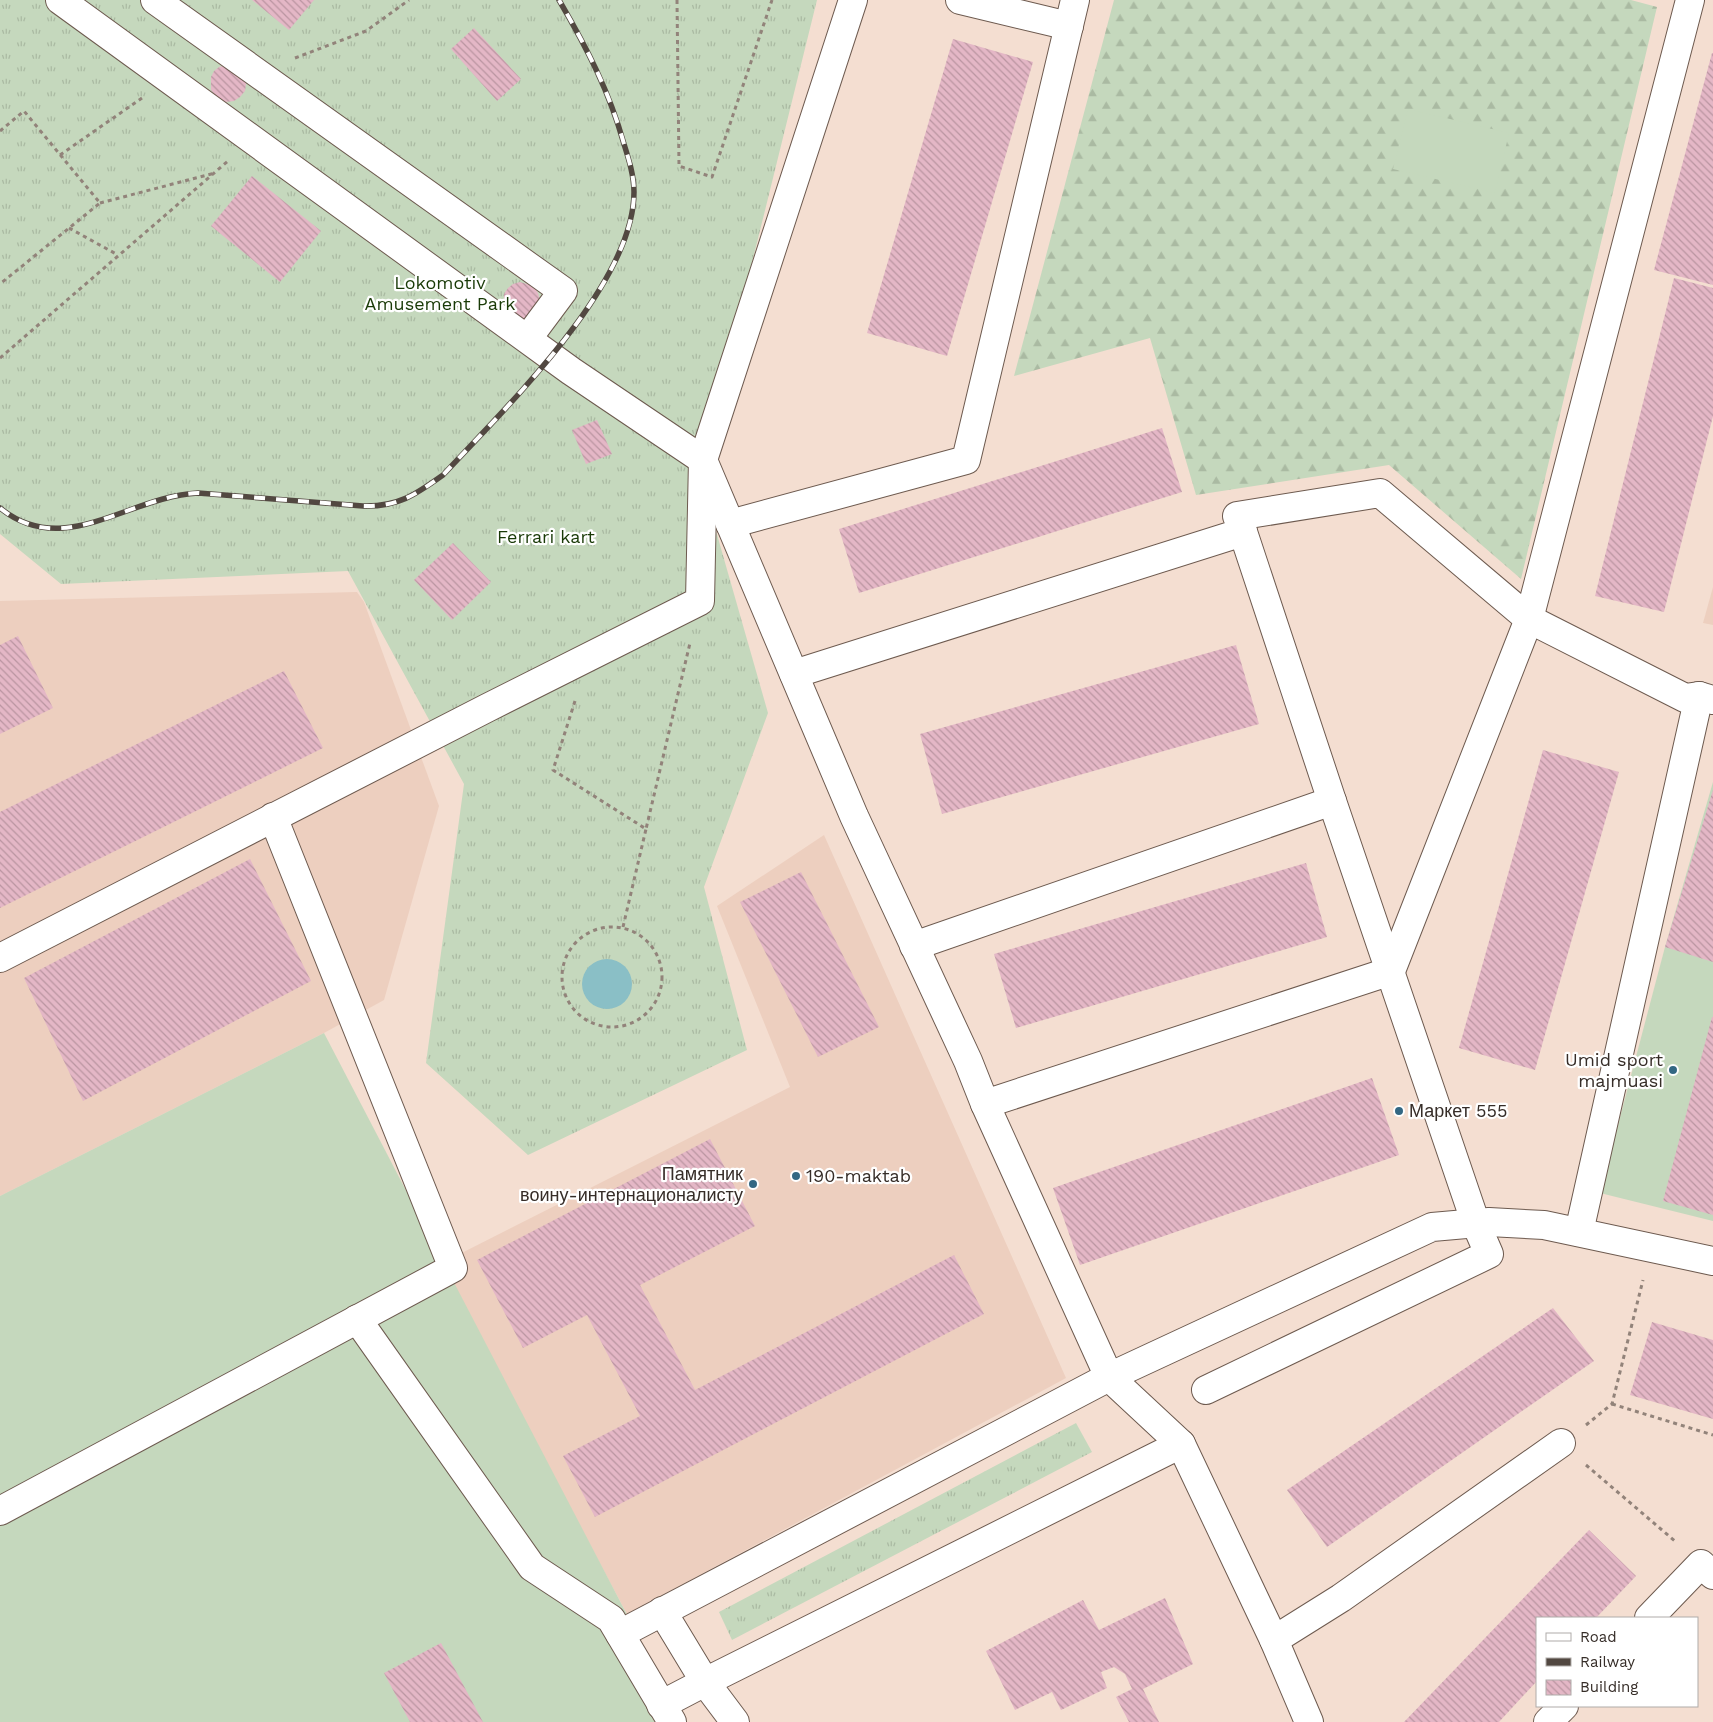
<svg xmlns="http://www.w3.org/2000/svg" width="1713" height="1722" viewBox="0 0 1713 1722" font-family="'Work Sans',sans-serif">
	<defs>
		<pattern id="grass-tufts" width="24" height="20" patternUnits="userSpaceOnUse" patternTransform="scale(1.25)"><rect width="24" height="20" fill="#c5d8bd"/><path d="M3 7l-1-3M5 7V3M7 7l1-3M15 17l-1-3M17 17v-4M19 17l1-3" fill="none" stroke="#aabaa2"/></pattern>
		<pattern id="forest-firs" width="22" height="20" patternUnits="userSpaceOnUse" patternTransform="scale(1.25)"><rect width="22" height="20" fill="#c5d8bd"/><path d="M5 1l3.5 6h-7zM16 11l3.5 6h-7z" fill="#aabaa2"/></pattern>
		<pattern id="building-back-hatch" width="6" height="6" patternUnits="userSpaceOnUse" patternTransform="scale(1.25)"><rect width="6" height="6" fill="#e4b7c6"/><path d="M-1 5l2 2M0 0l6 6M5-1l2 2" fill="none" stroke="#ba95a1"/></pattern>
	</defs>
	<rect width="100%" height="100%" fill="#f4ded1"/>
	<g fill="#edcfbf">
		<polygon points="1713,587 1713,625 1703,623"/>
		<polygon points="357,592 364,602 439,806 384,1000 324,1033 0,1196 0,601"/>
		<polygon points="824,835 1066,1378 627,1614 440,1264 790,1087 717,906"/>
	</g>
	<g fill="url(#grass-tufts)">
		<polygon points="0,0 817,0 703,461 710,510 768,713 704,887 747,1050 528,1155 426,1063 464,784 348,571 61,584 0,534"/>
		<polygon points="1076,1423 1092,1452 732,1640 719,1612"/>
	</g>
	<polygon fill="url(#forest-firs)" points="1114,0 1631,0 1657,7 1521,579 1389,465 1196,495 1150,338 1014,376"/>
	<g fill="#c5d8bd">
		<polygon points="1408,109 1509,133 1495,193 1393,169"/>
		<polygon points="1713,782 1713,1221 1600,1193 1665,947"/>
		<polygon points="324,1033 683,1722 0,1722 0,1196"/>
	</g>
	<circle fill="#8abfc6" cx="607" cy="984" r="25"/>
	<g fill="url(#building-back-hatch)">
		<polygon points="252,0 314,0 289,30"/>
		<polygon points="474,28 521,79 497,101 451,49"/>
		<polygon points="953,39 1033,62 947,356 867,333"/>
		<polygon points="1712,53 1713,53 1713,285 1654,270"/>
		<polygon points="227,65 245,76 246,84 245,91 240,97 234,101 226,102 219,100 211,90 211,77 214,71 219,67"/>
		<polygon points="252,176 321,231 280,282 211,226"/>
		<polygon points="1674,278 1713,288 1713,416 1664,612 1595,596"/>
		<polygon points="520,282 527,284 534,287 538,293 540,301 527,318 520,319 504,307 504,294 508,288 513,284"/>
		<polygon points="597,420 612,454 586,464 572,430"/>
		<polygon points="1162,428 1182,492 859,593 839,529"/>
		<polygon points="453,543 491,582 452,620 414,580"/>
		<polygon points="18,636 53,708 0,734 0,645"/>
		<polygon points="1236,645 1259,724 942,814 920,734"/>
		<polygon points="284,671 323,748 0,908 0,812"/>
		<polygon points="1543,750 1619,772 1535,1070 1459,1048"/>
		<polygon points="1713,790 1713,962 1665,947"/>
		<polygon points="250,859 311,981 83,1101 24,978"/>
		<polygon points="1306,863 1327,937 1016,1028 994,954"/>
		<polygon points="801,872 879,1027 818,1057 740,902"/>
		<polygon points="1712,1017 1713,1017 1713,1215 1663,1201"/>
		<polygon points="1372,1078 1399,1155 1080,1265 1053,1188"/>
		<polygon points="710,1139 755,1226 640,1285 695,1390 954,1255 984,1314 595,1517 563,1456 640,1416 587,1315 523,1348 477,1260"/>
		<polygon points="1553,1308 1594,1361 1327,1547 1287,1490"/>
		<polygon points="1652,1322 1713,1340 1713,1419 1630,1395"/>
		<polygon points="1589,1530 1636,1576 1596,1618 1537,1618 1537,1681 1499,1722 1404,1722"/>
		<polygon points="1165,1598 1193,1664 1143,1689 1159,1722 1129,1722 1116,1697 1132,1689 1125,1674 1114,1667 1101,1672 1107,1688 1061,1710 1052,1692 1015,1710 986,1651 1083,1600 1099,1630"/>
		<polygon points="441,1643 483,1722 410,1722 384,1673"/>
	</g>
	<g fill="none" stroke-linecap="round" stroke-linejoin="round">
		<defs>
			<g id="minor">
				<polyline points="60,0 571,371 703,460 854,816 968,1061 985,1104 1109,1377 1181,1444 1274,1640 1309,1722"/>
				<polyline points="155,0 563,291 528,338"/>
				<polyline points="960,0 1069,26"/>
				<polyline points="730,524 966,460 1075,0"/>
				<polyline points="794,674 1243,532 1237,516 1380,493 1529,619 1685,698 1699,696 1713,700"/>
				<polyline points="914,946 1332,801"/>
				<polyline points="0,958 487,708 700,601 703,460 853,0"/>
				<polyline points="985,1104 1391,971 1529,619 1690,0"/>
				<polyline points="1579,1232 1699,696"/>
				<polyline points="357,1319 532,1567 611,1619 672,1722"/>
				<polyline points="1206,1390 1489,1254 1476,1224 1332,801 1243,532"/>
				<polyline points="0,1511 453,1268 273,817"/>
				<polyline points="662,1611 705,1682 735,1722"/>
				<polyline points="1649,1618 1701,1564 1713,1575"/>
				<polyline points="620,1634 1109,1377 1432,1227 1489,1222 1544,1225 1713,1261"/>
				<polyline points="1274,1640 1341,1598 1561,1443"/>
				<polyline points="661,1705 705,1682 1181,1444"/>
				<polyline points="1548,1722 1564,1706"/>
			</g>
		</defs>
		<use href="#minor" stroke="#6d5a4f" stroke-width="30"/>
		<g stroke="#92837a" stroke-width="3" stroke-dasharray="4 4" stroke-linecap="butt">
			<polyline points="677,0 679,166 712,177 772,0"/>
			<polyline points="295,58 366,31 409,0"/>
			<polyline points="0,131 24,111 100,203 0,284"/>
			<polyline points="60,155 142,98"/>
			<polyline points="100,203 215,173"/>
			<polyline points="69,228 118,255"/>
			<polyline points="0,358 228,161"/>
			<polyline points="575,701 553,770 646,829 690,643"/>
			<circle cx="612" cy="977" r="50"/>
			<polyline points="623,927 646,829"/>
			<polyline points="1612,1404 1713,1435"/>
			<polyline points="1586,1425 1612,1404 1643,1280"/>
			<polyline points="1586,1465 1676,1542"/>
		</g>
		<use href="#minor" stroke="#fff" stroke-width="28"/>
		<defs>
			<path id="rail" d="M0 508C64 560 129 496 198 493L363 506C398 507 415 495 443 475 504 409 634 285 634 192 634 176 629 160 624 144 609 91 587 48 559 0"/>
		</defs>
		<use href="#rail" stroke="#524841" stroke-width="5.5"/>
		<use href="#rail" stroke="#fff" stroke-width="4" stroke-dasharray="11" stroke-linecap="butt"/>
	</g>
	<g fill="#336783" stroke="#fff" stroke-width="2">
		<circle cx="1673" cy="1070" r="5"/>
		<circle cx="1399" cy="1111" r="5"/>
		<circle cx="796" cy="1176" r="5"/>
		<circle cx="753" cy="1184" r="5"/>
	</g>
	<g text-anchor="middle" stroke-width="4.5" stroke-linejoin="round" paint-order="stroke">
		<g font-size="18" fill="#193a07" stroke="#fff">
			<text x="440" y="289">Lokomotiv<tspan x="440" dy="21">Amusement Park</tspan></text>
			<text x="546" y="543">Ferrari kart</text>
		</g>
		<g font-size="18" fill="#362d28" stroke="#fff" text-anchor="end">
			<text x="1663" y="1066">Umid sport<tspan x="1663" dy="21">majmuasi</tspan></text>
			<text x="1409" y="1117" text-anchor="start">Маркет 555</text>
			<text x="743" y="1180">Памятник<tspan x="743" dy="21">воину-интернационалисту</tspan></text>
			<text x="806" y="1182" text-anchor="start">190-maktab</text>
		</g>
	</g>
	<rect x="1536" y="1617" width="162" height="90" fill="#ffffff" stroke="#afaba9"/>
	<rect x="1546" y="1633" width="25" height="8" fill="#ffffff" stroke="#afaba9"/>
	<text x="1580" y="1642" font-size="15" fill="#362d28">Road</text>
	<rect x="1546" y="1658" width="25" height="8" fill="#524841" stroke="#afaba9"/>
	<text x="1580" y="1667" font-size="15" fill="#362d28">Railway</text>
	<rect x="1546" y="1680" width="25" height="15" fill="url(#building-back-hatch)" stroke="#afaba9"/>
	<text x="1580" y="1692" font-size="15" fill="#362d28">Building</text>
</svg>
